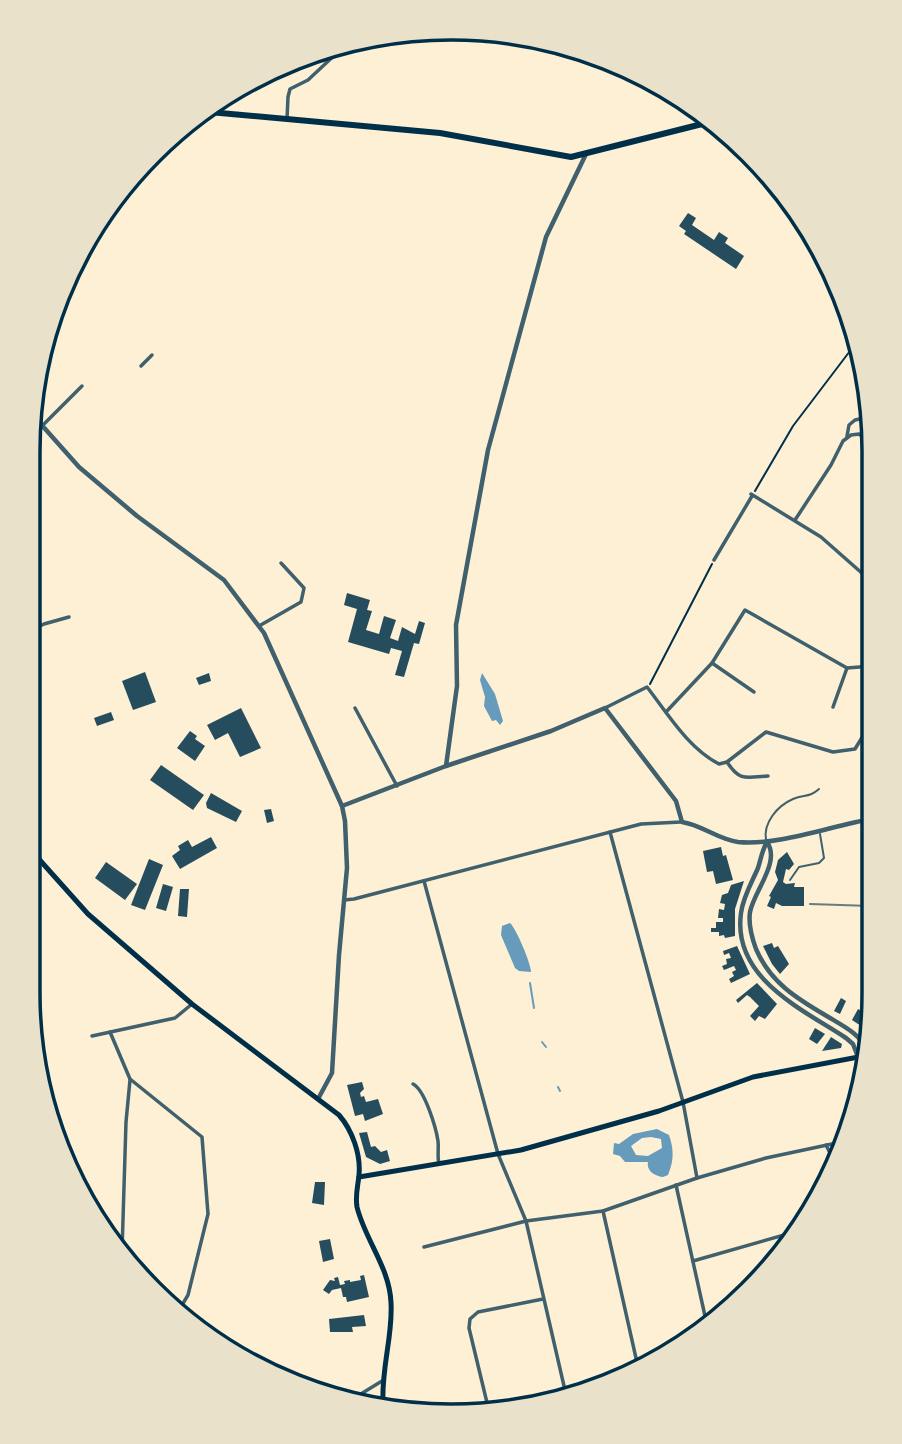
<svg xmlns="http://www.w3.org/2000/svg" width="902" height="1444" viewBox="0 0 902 1444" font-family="'Asap Condensed',sans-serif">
	<rect width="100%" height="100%" fill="#fdf0d5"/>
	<g fill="#669bbc" fill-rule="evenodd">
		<polygon points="482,673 495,694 503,721 500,725 496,720 492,721 484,706 485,697 480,680"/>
		<path d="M510 923C516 928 531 964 531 972L519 971 515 968 501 935 502 926Z"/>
		<path d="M657 1129 669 1135C674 1149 674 1161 668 1175L663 1177C654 1176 646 1170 648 1162H625L620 1156 613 1154 614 1143 619 1144 633 1134ZM651 1137 661 1139 662 1148 648 1156 636 1155 631 1146 642 1138Z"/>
	</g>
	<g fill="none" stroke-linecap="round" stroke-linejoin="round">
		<g stroke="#669bbc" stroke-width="2">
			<polyline points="530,983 534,1008"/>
			<polyline points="542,1042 546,1047"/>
			<polyline points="558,1087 560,1091"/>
		</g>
	</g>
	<g fill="#264d5e">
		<polygon points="688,213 696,218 692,225 714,240 719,232 728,238 725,243 744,256 736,269 684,234 686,231 679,226"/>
		<polygon points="347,593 370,600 367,610 372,611 366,630 379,634 384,616 396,620 390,638 398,641 402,627 415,634 419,621 425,623 419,644 414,643 404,677 395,675 402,651 391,648 389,654 348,642 357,609 344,605"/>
		<polygon points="145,672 156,702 133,710 122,681"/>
		<polygon points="209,673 211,681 199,685 196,678"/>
		<polygon points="241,708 261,748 240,757 228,733 215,740 207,725"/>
		<polygon points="111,712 114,720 97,726 94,718"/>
		<polygon points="190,731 197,736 195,739 205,746 195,761 177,748"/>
		<polygon points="161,765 204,795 193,810 150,780"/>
		<polygon points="211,793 242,811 236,822 207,808 206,803"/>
		<polygon points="271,809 274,821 267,823 264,810"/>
		<polygon points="211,837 217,848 180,869 172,856 180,850 178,846 188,840 192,847"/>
		<polygon points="721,847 723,856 726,855 733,880 716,884 713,871 707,872 703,851"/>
		<polygon points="787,852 794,864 789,870 786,869 783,882 786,884 795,883 794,887 804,887 804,906 782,906 776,903 774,909 767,906 771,897 769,896 778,880 775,872 778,860"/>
		<polygon points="149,859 163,865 145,910 131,905"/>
		<polygon points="106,862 137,884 125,900 95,878"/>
		<polygon points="744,881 735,909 735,936 725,938 724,935 719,936 719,932 711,932 711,928 716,928 716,922 723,922 723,918 718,918 719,909 724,910 725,904 720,903 722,895 728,893 731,885"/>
		<polygon points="163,884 173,887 166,911 156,908"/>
		<polygon points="180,889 189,889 187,917 178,916"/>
		<polygon points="772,943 774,948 778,946 789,964 780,974 772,964 763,946"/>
		<polygon points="737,946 750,974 731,983 729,979 734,976 732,972 736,970 734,966 724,970 722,966 727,964 726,959 731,958 729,953 724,955 723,951"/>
		<polygon points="757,983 777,1004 765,1019 759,1016 755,1021 750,1016 759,1006 750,997 747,995 738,1003 736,1000"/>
		<polygon points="871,990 871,1007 870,1032 852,1020 858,1009 868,1015 869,1012 860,1007"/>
		<polygon points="841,998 846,1001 840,1014 834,1011"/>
		<polygon points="815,1028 825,1034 817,1044 809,1039"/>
		<polygon points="831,1037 842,1044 841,1048 822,1051"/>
		<polygon points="362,1082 364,1089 360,1093 361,1097 364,1096 366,1102 378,1099 383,1114 365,1121 363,1114 355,1116 347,1085"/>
		<polygon points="367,1132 371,1147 375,1146 381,1152 387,1150 390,1161 380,1164 366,1157 359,1133"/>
		<polygon points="315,1182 325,1182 324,1205 312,1203"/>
		<polygon points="330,1239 334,1259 323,1262 319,1241"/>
		<polygon points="364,1275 369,1297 347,1302 346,1297 343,1297 341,1288 332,1290 329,1294 323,1290 330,1280 335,1281 334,1278 338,1277 340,1285 345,1284 344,1281 350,1280 350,1282 361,1280 360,1276"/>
		<polygon points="364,1315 366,1326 352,1327 353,1332 330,1332 329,1319"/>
	</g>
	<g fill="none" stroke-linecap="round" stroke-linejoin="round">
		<g stroke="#003049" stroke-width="2">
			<polyline points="755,491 793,426 853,347"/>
			<polyline points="650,684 712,564"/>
		</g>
		<g stroke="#3f606c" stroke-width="2">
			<polyline points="865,819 871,808"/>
			<path d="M766 840C763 823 777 806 793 799 804 794 809 798 819 789"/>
			<polyline points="790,880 799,867 819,863 824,858 820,834"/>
		</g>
		<g stroke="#3f606c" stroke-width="3.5">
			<polyline points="287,119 288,97 290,89 308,80 339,51"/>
			<polyline points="141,366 152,355"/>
			<polyline points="42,426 82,386"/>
			<polyline points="847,436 849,425 855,420 864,418 873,431 868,440"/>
			<polyline points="751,494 821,537 872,582"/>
			<polyline points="795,520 831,465 843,441 851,435 859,434 873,445"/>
			<polyline points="714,560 752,496"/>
			<polyline points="259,626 301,602 304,588 281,563"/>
			<polyline points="30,631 44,624 69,617"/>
			<polyline points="712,663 754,692"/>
			<polyline points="847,668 872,666"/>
			<polyline points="833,707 847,668"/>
			<polyline points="355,708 397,786"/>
			<path d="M605 708 647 687C668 714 688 748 719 764L727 762 766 732 833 752 855 749 872 721"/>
			<polyline points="666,712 712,663 745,610 847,668"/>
			<path d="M727 762C740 782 746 777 768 776"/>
			<polyline points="864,820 865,842 871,854"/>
			<polyline points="424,881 498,1154 526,1221 603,1211 697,1178 683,1102 610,832"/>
			<polyline points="344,900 354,899 641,824 681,822"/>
			<polyline points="110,1032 130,1079 202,1137 208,1214 188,1295 178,1312"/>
			<polyline points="92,1036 175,1018 192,1004"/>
			<path d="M413 1084C425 1090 436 1128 438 1141 439 1149 437 1156 439 1164"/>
			<polyline points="826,1145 836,1165"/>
			<polyline points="697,1178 766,1158 846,1141"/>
			<polyline points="676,1185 707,1325"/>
			<polyline points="603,1211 638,1367"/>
			<polyline points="424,1247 526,1221 567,1399"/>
			<polyline points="122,1252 126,1122 130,1080"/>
			<polyline points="693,1261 798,1231"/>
			<polyline points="351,1400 382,1381"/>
			<polyline points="441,1407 443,1415"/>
			<polyline points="489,1411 469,1328 470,1319 478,1312 543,1299"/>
		</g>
		<g stroke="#3f606c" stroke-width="4.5">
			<polyline points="31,413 79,467 137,516 224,580 264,633 342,806 345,821 347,868 339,955 332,1073 318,1099"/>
			<polyline points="446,766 457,686 456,625 488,450 546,237 586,154"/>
			<path d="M342 806 446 766 551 731 605 708 676 801 682 822C702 825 717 839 738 842 777 846 831 826 871 819"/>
			<path d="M767 842C762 850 761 859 758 868 752 882 743 897 741 913 732 978 802 1009 846 1038L853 1044 858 1057"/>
			<path d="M767 842C781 862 754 891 750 912 748 925 752 938 756 949 770 982 796 998 825 1015 843 1026 860 1033 869 1053"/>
		</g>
		<g stroke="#003049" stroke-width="5">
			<path d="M29 848 88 914 192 1004 339 1115C352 1130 361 1154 359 1175 358 1186 355 1195 357 1207 365 1240 390 1268 391 1303 393 1336 381 1368 383 1405"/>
			<polyline points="359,1177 521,1150 659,1111 753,1077 869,1055"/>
		</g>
		<polyline stroke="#003049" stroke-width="6" points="209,112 440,133 571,157 714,121"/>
		<polyline stroke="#657d81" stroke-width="2" points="810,904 871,906"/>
	</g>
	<path d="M0 0H902V1444H0ZM451 40H451A411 411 0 0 1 862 451V993A411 411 0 0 1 451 1404H451A411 411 0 0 1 40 993V451A411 411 0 0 1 451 40Z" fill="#e9e1ca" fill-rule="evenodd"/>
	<path fill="none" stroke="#003049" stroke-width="3.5" d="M451 40H451A411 411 0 0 1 862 451V993A411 411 0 0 1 451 1404H451A411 411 0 0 1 40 993V451A411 411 0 0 1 451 40Z"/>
</svg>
